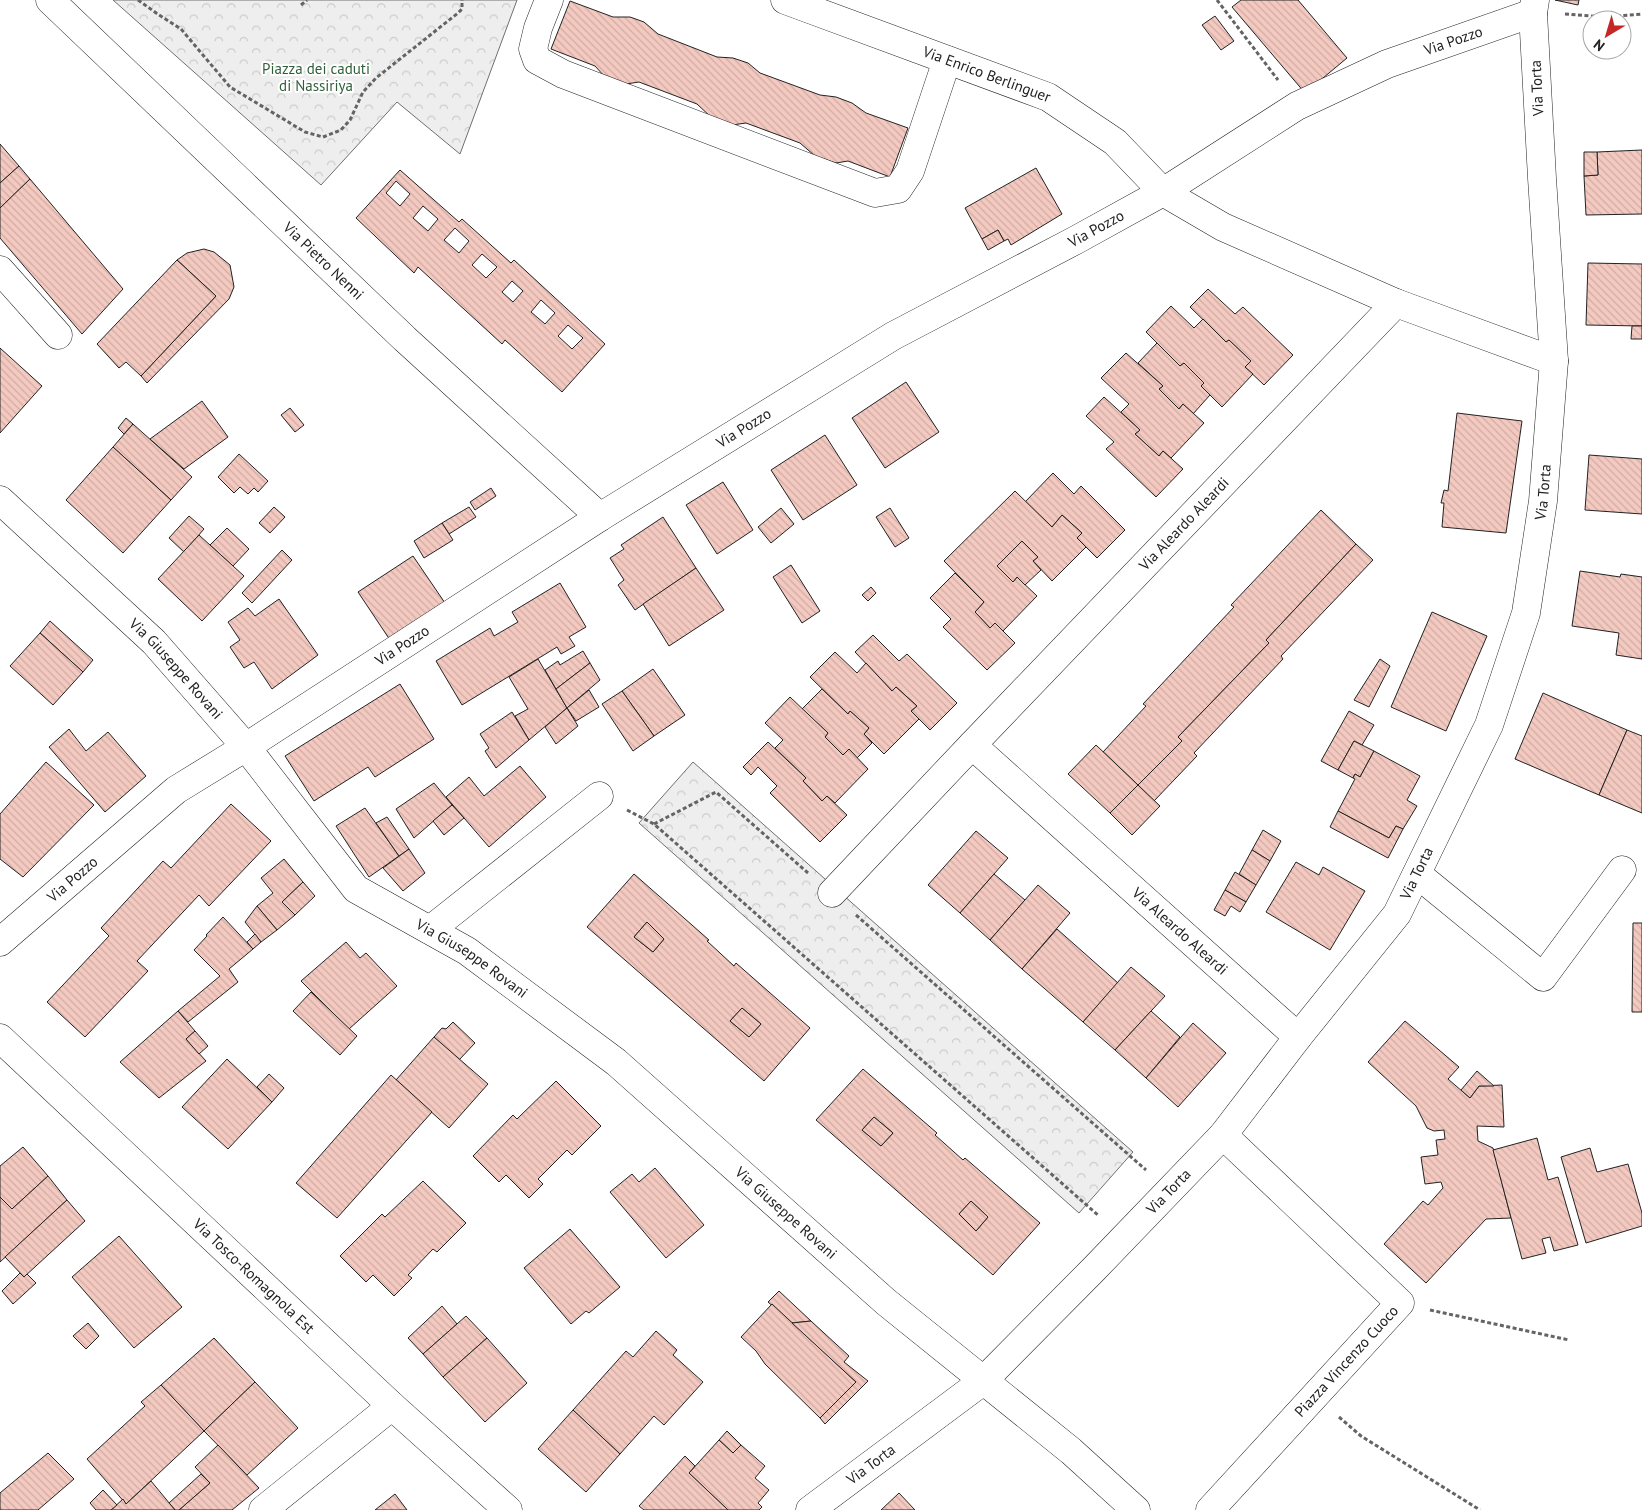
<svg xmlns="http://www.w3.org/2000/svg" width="1642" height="1510" viewBox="0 0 1642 1510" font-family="'PT Sans',sans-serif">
	<defs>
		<pattern id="park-crowns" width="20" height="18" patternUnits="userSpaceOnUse" patternTransform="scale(1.25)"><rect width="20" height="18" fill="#eee"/><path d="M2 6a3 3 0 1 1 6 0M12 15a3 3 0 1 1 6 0" fill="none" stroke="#ccc"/></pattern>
		<pattern id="building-back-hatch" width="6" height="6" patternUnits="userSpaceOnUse" patternTransform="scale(1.25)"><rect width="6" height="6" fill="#f3c9c0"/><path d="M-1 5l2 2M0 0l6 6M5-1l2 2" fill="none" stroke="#d0aca5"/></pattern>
	</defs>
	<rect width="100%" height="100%" fill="#fff"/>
	<g fill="url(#park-crowns)" stroke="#6f6f6f">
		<polygon points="113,0 517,0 460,154 397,102 321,185"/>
		<polygon points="693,762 1133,1152 1079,1213 639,823"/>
	</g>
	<g fill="url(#building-back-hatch)" stroke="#222" fill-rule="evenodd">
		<polygon points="1241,0 1298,0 1347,58 1305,93 1232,7"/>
		<polygon points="1555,0 1579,0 1578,5"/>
		<polygon points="570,1 613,17 630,17 644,22 658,34 717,57 733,58 748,63 760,73 820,95 836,97 852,103 866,113 908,128 890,177 848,161 836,163 815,156 800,143 746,123 732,125 712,118 697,104 639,82 626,84 605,77 595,66 551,49"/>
		<polygon points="1215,16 1234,41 1221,50 1202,25"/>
		<polygon points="0,144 19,166 0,183"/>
		<polygon points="1642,150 1642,214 1586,215 1584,176 1598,175 1597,152"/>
		<polygon points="1584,152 1597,152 1598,175 1584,176"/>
		<polygon points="19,166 30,179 0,208 0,183"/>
		<polygon points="1036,168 1062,214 1011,245 1008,239 1004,241 998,230 982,239 965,208"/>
		<path d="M400 170 459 222 462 219 511 263 514 260 605 344 562 392 505 340 502 344 418 267 414 273 356 218ZM396 181 410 194 400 206 386 193ZM423 206 438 219 428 231 413 218ZM455 228 469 241 459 253 444 240ZM482 254 497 267 486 278 472 265ZM512 281 523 291 513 302 502 292ZM541 300 555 313 545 324 531 312ZM568 325 583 338 572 349 558 336Z"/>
		<polygon points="30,179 123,289 82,334 0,238 0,208"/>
		<polygon points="998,230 1004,241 988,250 982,239"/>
		<polygon points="204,249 214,252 230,265 234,287 229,299 147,383 141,376 216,296 177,260 187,253"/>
		<polygon points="177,260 216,296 141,376 126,362 119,368 97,344"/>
		<polygon points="1588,263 1642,264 1642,326 1586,325"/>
		<polygon points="1208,289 1235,314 1243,307 1293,355 1264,385 1245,367 1251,361 1229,340 1226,342 1190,307"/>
		<polygon points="1171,306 1194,328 1203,319 1226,342 1229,340 1251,361 1245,367 1253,374 1222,407 1201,386 1204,383 1184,363 1180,366 1146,332"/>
		<polygon points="1632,326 1642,326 1642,339 1631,339"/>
		<polygon points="1157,343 1180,366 1184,363 1204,383 1201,386 1210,395 1193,414 1183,404 1179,409 1159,389 1163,386 1138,363"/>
		<polygon points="0,348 42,386 0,433"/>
		<polygon points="1126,353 1163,386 1159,389 1179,409 1183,404 1204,423 1171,458 1163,451 1159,456 1135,434 1140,430 1121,412 1129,404 1101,378"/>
		<polygon points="906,382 939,432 885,468 852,418"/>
		<polygon points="1104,397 1140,430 1135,434 1159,456 1163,451 1183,469 1156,497 1106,449 1114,442 1086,416"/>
		<polygon points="202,401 228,437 184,469 150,439"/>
		<polygon points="290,408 304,425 295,432 281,415"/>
		<polygon points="1457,413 1522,421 1506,533 1442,527 1444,503 1441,503 1444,490 1448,491"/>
		<polygon points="126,418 133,424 124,434 118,428"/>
		<polygon points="133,424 192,477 171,500 113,447"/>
		<polygon points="825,435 857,485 803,520 771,470"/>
		<polygon points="113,447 171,500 123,553 66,500"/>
		<polygon points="239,454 268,481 258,492 254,488 248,494 240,487 234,493 218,477"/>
		<polygon points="1589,455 1642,459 1642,514 1585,510"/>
		<polygon points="1053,473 1074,494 1081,486 1125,530 1097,558 1077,538 1082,533 1062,515 1052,527 1025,502"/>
		<polygon points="723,482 753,530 717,554 686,505"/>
		<polygon points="491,488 496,496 475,510 470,502"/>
		<polygon points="1015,491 1052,527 1062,515 1082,533 1077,538 1086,547 1052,581 1033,561 1038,557 1022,541 997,566 1013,582 1017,577 1037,596 1003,631 995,623 990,628 975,612 984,602 944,561"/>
		<polygon points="274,507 285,517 270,533 259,523"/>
		<polygon points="469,507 476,517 449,534 442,523"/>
		<polygon points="781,508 794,524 771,543 758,527"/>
		<polygon points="890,508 909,538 895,547 876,517"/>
		<polygon points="1321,510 1356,544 1266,640 1269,643 1178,737 1182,741 1138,785 1103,752 1146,706 1143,704 1234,607 1231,605"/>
		<polygon points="189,516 204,529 184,552 169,538"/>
		<polygon points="663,517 696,568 635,610 618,585 624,580 610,558 624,549 621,545"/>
		<polygon points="442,523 453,540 424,558 414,541"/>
		<polygon points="227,528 249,549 233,566 210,545"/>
		<polygon points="199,535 244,576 202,621 158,579"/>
		<polygon points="1022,541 1038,557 1033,561 1041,570 1025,585 1017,577 1013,582 997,566"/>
		<polygon points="1356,544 1373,560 1281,656 1283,659 1194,753 1197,756 1154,801 1138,785 1182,741 1178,737 1269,643 1266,640"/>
		<polygon points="282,550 292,560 252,603 242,593"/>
		<polygon points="413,556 445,603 390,640 358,592"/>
		<polygon points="791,565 820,611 802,623 773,577"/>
		<polygon points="696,568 724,610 669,646 643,604"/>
		<polygon points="1580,571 1620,577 1621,574 1642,577 1642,659 1616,655 1619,633 1572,626"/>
		<polygon points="955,573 984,602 975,612 990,628 995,623 1015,643 987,670 943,627 951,619 930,598"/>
		<polygon points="560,583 586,627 569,637 575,646 561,654 557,647 462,705 436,661 490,628 494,636 518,622 512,612"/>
		<polygon points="871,587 876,593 868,601 862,595"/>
		<polygon points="279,599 318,655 272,689 254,662 244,668 230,647 240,640 228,622 248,608 255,616"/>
		<polygon points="1432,612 1487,636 1446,731 1391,707"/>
		<polygon points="50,621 93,660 83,672 40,633"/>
		<polygon points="40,633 83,672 53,705 10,666"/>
		<polygon points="873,635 899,661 907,654 957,703 930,730 911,711 917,706 896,687 892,691 855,652"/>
		<polygon points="583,651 590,663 556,689 545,670 558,661 560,665"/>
		<polygon points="835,652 857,673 866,663 892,691 896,687 917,706 911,711 919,719 884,754 864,734 869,728 850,711 848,714 810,677"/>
		<polygon points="538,659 567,708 529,740 515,716 528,709 509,677"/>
		<polygon points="1380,659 1390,666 1369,707 1354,700"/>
		<polygon points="590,663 600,680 567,708 556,689"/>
		<polygon points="653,669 685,715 654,736 622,691"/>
		<polygon points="400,684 434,739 375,777 368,767 314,801 285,756"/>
		<polygon points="822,689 848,714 850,711 869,728 864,734 872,743 857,758 849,749 843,755 825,737 828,733 802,709"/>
		<polygon points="589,690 599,707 576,721 567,708"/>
		<polygon points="622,691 654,736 633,751 602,704"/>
		<polygon points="1543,693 1627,730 1599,795 1515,759"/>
		<polygon points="790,697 828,733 825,737 843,755 849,749 868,769 835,803 827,796 822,801 803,781 806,778 775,748 783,740 765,723"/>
		<polygon points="567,708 578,726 556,744 545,727"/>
		<polygon points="1349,711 1374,725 1362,745 1354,741 1338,770 1321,761"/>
		<polygon points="512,712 529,740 496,768 485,751 489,748 480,734"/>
		<polygon points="69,729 86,751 108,732 146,776 105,812 49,747"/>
		<polygon points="1627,730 1642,736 1642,813 1599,795"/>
		<polygon points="1354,741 1374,751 1360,777 1355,774 1353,778 1338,770"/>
		<polygon points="768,742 806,778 803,781 822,801 827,796 847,815 820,842 770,793 777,786 758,767 751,775 743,767"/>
		<polygon points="1096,745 1138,785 1110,813 1068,774"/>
		<polygon points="1374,751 1420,776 1407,800 1417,806 1403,829 1396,826 1389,838 1338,811 1355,779 1353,778 1355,774 1360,777"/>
		<polygon points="46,762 94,805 23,877 0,859 0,814"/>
		<polygon points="520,766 546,797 489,847 446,797 469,777 484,796"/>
		<polygon points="434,783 452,805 414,838 396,809"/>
		<polygon points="1138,785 1160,806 1132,835 1110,813"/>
		<polygon points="231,804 271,841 209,906 199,895 137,961 148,971 85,1037 47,1002 109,936 101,928 163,861 171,868"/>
		<polygon points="452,805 464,818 444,835 433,821"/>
		<polygon points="365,808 399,856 369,877 336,826"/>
		<polygon points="1338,811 1389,838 1396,826 1403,829 1388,858 1330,827"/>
		<polygon points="387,817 409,849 399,856 376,823"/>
		<polygon points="1263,830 1281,841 1270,861 1252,850"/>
		<polygon points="976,831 1008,858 960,913 928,885"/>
		<polygon points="409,849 425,873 403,891 383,868"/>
		<polygon points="1252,850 1270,861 1256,885 1239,874"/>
		<polygon points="284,859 303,882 282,902 295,915 277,930 257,906 273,893 261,878"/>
		<polygon points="1296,862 1319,875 1323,867 1365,891 1330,950 1266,912"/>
		<polygon points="1235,872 1256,885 1246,902 1225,890"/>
		<path d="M634 874 709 940 707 941 734 966 736 963 810 1028 764 1081 587 927ZM647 922 664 939 653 952 634 937ZM742 1008 761 1024 749 1037 730 1021Z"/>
		<polygon points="994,874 1025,900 990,940 960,913"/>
		<polygon points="303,882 315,896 295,915 282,902"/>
		<polygon points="1038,885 1070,913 1022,969 990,940"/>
		<polygon points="1225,890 1246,902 1240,912 1231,906 1225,916 1214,910"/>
		<polygon points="257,906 277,930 261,942 245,922"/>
		<polygon points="223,917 253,949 229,969 238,982 188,1022 178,1011 220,976 194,950 207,936 206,935"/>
		<polygon points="647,922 664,939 653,952 634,937"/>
		<polygon points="1633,923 1642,923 1642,1012 1632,1012"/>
		<polygon points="1057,929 1118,983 1083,1022 1022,969"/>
		<polygon points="255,934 261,942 253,949 247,942"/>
		<polygon points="346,942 360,958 366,953 397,986 349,1029 301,981"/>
		<polygon points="1131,967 1165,996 1115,1050 1083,1022"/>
		<polygon points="311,992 357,1036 340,1055 293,1011"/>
		<polygon points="742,1008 761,1024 749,1037 730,1021"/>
		<polygon points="178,1011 195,1031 186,1039 206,1061 159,1098 120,1062"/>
		<polygon points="1151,1011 1180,1037 1146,1078 1115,1050"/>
		<polygon points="1405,1021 1459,1067 1448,1079 1470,1098 1479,1086 1502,1085 1504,1127 1477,1126 1478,1141 1493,1148 1511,1218 1486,1219 1426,1283 1384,1244 1423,1201 1428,1205 1443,1188 1441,1182 1425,1184 1421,1157 1438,1155 1436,1140 1445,1139 1444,1130 1434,1131 1427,1128 1416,1106 1368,1062"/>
		<polygon points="453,1022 475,1043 459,1060 434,1037 442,1028 446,1029"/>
		<polygon points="1193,1023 1226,1053 1178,1107 1146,1078"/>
		<polygon points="195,1031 208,1046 199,1054 186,1039"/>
		<polygon points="434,1037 488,1084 449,1128 396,1080"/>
		<polygon points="227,1059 272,1102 228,1149 182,1107"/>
		<path d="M863 1069 937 1133 935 1135 963 1160 965 1158 1040 1223 993 1275 816 1120ZM874 1117 893 1133 881 1146 862 1130ZM971 1201 988 1217 976 1231 959 1214Z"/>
		<polygon points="1477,1071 1494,1086 1479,1086 1470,1098 1461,1090"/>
		<polygon points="269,1074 284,1088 272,1102 257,1087"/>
		<polygon points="391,1075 432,1112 337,1218 296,1183"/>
		<polygon points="556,1081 601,1126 572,1155 567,1150 538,1179 543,1184 529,1198 506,1175 499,1182 473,1156 513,1115 517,1119"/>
		<polygon points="874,1117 893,1133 881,1146 862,1130"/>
		<polygon points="1537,1138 1548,1180 1558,1177 1578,1245 1554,1251 1550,1237 1542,1239 1546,1253 1522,1259 1493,1150"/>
		<polygon points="23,1147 48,1176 12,1209 0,1197 0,1166"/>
		<polygon points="1590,1148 1597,1172 1628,1164 1642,1213 1642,1226 1586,1243 1561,1157"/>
		<polygon points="655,1168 704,1225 666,1258 610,1192 632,1174 639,1182"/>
		<polygon points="48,1176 67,1200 0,1262 0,1197 12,1209"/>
		<polygon points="423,1181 466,1223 437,1252 433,1249 408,1275 412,1278 394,1296 373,1275 366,1282 340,1256 382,1214 385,1217"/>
		<polygon points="67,1200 85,1221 24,1277 5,1257"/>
		<polygon points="971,1201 988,1217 976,1231 959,1214"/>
		<polygon points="570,1229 620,1287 589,1313 586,1311 571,1324 524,1268"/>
		<polygon points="119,1236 182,1307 134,1348 72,1277"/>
		<polygon points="20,1273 24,1277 27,1274 36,1283 13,1304 2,1291"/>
		<polygon points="779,1291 811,1321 792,1323 768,1302"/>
		<polygon points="772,1304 856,1382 820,1418 765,1364 756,1351 741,1337"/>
		<polygon points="442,1306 457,1324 423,1354 408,1338"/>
		<polygon points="466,1316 487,1338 443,1377 423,1354"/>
		<polygon points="811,1321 849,1356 844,1362 868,1381 825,1424 820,1418 856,1382 792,1323"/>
		<polygon points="88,1323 99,1336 86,1349 73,1336"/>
		<polygon points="656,1331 677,1350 673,1355 703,1382 664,1425 654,1416 620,1454 573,1410 626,1351 633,1357"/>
		<polygon points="214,1338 255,1382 204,1431 161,1385"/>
		<polygon points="487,1338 527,1383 485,1422 443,1377"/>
		<polygon points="255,1382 298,1428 247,1475 204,1431"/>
		<polygon points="161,1385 204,1431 126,1504 87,1459 145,1406 141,1402"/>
		<polygon points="573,1410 620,1454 586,1492 538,1449"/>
		<polygon points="727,1431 741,1445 733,1453 719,1440"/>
		<polygon points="719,1440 733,1453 741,1445 765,1466 755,1478 769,1490 758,1503 762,1507 759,1510 728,1510 689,1473"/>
		<polygon points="218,1445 259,1488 232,1510 179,1510 210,1483 195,1467"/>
		<polygon points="48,1453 74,1479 38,1510 0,1510 0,1493"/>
		<polygon points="685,1456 695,1466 689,1473 728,1510 644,1510 639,1506"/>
		<polygon points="201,1474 210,1483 179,1510 175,1510 169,1503"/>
		<polygon points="151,1481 175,1510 111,1510 123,1499 126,1504"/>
		<polygon points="103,1490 117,1505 111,1510 96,1510 90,1503"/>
		<polygon points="899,1493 915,1510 881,1510"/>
		<polygon points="395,1494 407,1510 375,1510"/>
	</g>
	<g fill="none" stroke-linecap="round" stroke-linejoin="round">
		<defs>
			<g id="minor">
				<path id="s1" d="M50 0 405 339 600 517"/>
				<polyline points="549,0 538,28 533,49 537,60 563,74 875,193 898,189 910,171 947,60"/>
				<path id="s2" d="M785 0 1048 97 1115 142 1163 192 1223 227 1396 303"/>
				<polyline points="0,270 58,335"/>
				<path id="s3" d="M0 500 154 642 246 747 356 889 467 951 616 1062 886 1302 1071 1451 1136 1510"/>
				<path id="s4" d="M972 745 1298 1037"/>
				<polyline points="1417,874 1543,977 1622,870"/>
				<path id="s5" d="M832 893 972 745 1396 303 1554 361"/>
				<polyline points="430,930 599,796"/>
				<path id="s6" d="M0 942 176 790 246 747 600 517 893 336 1076 240 1163 192 1297 106 1387 64 1533 13"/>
				<polyline points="263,1510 392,1406"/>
				<path id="s7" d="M810 1510 983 1381 1094 1269 1223 1135 1298 1037 1397 914 1489 725 1526 613 1543 501 1554 361 1542 178 1533 13 1535 0"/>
				<path id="s8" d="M1210 1510 1400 1303 1223 1135"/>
			</g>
			<g id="major">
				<path id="s9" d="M0 1038 392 1406 508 1510"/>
			</g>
		</defs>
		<use href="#minor" stroke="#222" stroke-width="29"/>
		<use href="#major" stroke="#222" stroke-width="29"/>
		<g stroke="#646464" stroke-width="3" stroke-dasharray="4 2.5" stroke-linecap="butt">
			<polyline points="138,0 159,15 181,29 230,87 305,132 323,137 341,130 350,120 363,92 376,78 458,13 462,9 462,0"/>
			<polyline points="1217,0 1278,80"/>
			<polyline points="301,5 307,0"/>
			<polyline points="1565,14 1603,17 1642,14"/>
			<polyline points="627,810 654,824 1099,1216"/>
			<polyline points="654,824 716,792 808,873"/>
			<polyline points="856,915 1146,1170"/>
			<polyline points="1430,1310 1569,1340"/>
			<polyline points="1339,1417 1361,1436 1480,1510"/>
		</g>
		<use href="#minor" stroke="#fff" stroke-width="28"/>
		<use href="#major" stroke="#fff" stroke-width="28"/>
	</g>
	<g text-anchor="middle" stroke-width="4" stroke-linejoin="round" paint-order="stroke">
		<g font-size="15" fill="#222" stroke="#fff">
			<text dy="5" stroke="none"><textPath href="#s6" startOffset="1716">Via Pozzo</textPath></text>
			<text dy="5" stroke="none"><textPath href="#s2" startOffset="215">Via Enrico Berlinguer</textPath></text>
			<text transform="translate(1537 88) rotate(-93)" y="5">Via Torta</text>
			<text dy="5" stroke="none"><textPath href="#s6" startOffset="1311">Via Pozzo</textPath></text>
			<text dy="5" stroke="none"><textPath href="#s1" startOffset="378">Via Pietro Nenni</textPath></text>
			<text dy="5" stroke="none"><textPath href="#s6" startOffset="906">Via Pozzo</textPath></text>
			<text dy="5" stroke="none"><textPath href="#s7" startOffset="1291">Via Torta</textPath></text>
			<text dy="5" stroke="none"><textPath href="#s5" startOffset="510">Via Aleardo Aleardi</textPath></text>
			<text dy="5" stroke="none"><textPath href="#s6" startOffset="501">Via Pozzo</textPath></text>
			<text dy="5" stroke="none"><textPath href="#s3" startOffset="244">Via Giuseppe Rovani</textPath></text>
			<text dy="5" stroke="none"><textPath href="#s7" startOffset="886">Via Torta</textPath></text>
			<text dy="5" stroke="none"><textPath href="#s6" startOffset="96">Via Pozzo</textPath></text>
			<text dy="5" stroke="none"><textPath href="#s4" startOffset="279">Via Aleardo Aleardi</textPath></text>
			<text dy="5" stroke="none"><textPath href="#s3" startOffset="664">Via Giuseppe Rovani</textPath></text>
			<text dy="5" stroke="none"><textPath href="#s7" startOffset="481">Via Torta</textPath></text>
			<text dy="5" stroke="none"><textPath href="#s3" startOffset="1069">Via Giuseppe Rovani</textPath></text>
			<text dy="5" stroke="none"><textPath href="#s9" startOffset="348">Via Tosco-Romagnola Est</textPath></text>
			<text dy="5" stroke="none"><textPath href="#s8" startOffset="202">Piazza Vincenzo Cuoco</textPath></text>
			<text dy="5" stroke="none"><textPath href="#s7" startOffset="76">Via Torta</textPath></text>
		</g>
		<g font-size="15" fill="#2f5e38" stroke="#fff">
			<text x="316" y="74">Piazza dei caduti<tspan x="316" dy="17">di Nassiriya</tspan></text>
		</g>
	</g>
	<g transform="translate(1607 35) rotate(218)"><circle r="24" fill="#ffffff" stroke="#a7a7a7"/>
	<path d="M0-4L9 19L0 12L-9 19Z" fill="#c62828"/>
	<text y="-8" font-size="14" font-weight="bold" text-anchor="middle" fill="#222222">N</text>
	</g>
</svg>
